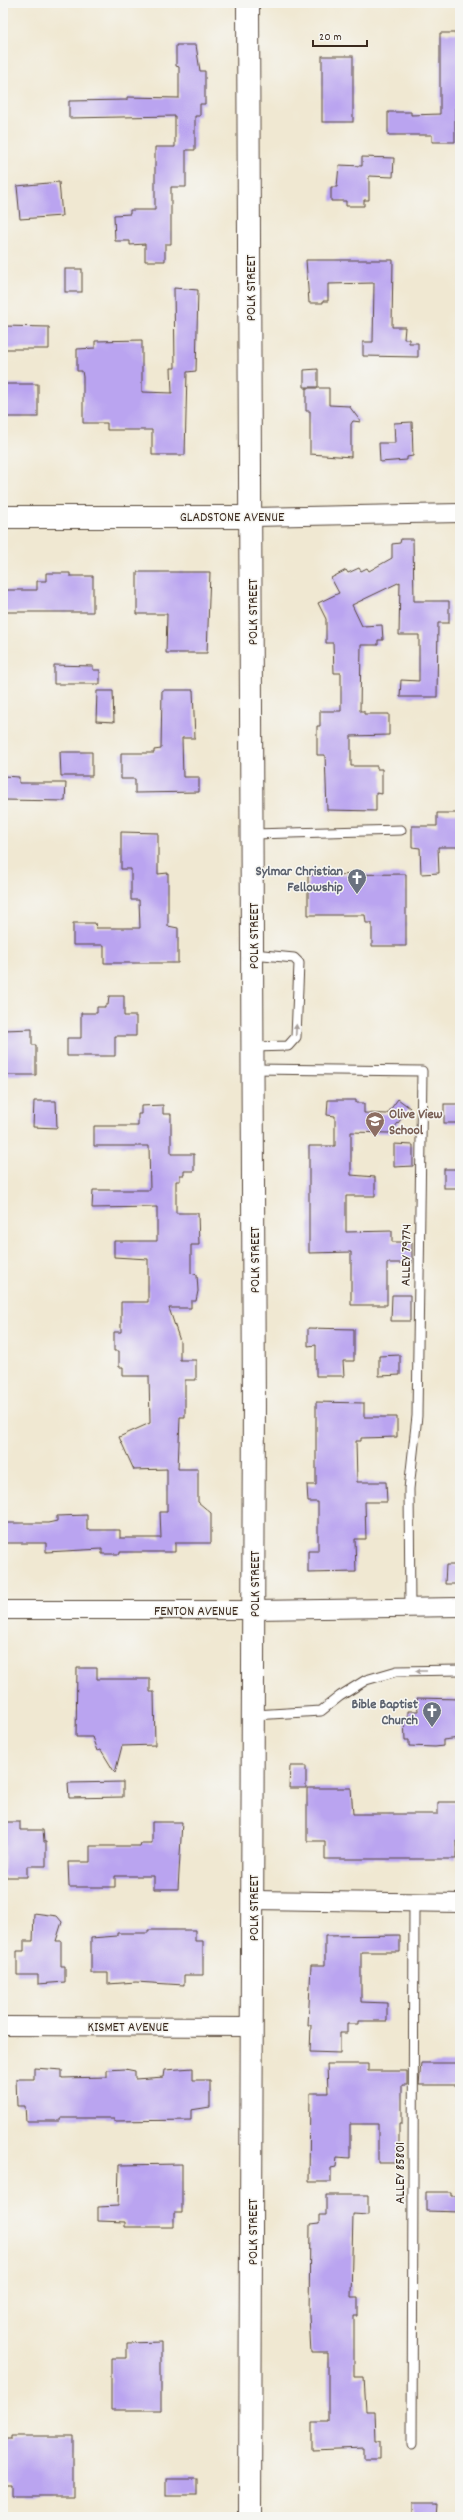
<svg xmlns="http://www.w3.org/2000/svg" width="463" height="2520" viewBox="0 0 463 2520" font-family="Dekko,sans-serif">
	<rect width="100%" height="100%" fill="#f6f6f2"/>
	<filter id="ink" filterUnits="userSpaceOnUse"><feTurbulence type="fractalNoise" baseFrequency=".025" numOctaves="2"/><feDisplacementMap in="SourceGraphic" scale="8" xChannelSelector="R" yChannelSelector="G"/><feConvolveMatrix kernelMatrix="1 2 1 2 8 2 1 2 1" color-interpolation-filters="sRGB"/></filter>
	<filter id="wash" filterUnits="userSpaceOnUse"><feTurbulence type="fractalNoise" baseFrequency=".012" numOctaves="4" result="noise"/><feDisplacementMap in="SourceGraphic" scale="16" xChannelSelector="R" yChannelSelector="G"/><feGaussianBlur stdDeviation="0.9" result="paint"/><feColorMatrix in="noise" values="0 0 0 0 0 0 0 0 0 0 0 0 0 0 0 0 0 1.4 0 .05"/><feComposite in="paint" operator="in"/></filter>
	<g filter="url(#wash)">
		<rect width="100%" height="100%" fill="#f0e8d2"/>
		<g id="blocks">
			<g fill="#baa4f0">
				<polygon points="440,33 460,33 460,108 455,108 455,142 432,142 432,135 388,135 388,112 411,112 411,115 440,114"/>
				<polygon points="176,45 196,45 200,71 205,71 205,104 200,104 200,116 195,116 195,150 186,150 186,187 171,187 171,244 165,244 165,261 145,261 145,244 130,245 130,241 115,241 114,215 130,214 130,210 155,210 155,147 175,147 175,116 69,118 69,101 127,100 127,97 179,98 179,67 176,66"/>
				<rect x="322" y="56" width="31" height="66"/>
				<polygon points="362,157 394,158 393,177 369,176 369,200 364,200 364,206 346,206 346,201 331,201 331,187 337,187 339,165 362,166"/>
				<polygon points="59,182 62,216 20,219 17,186"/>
				<polygon points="306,260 393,260 392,327 405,327 404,339 409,339 409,343 418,343 418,357 363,356 363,342 373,342 374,283 328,284 328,301 323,301 323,303 309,303"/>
				<rect x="65" y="269" width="17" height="23"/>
				<polygon points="174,288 198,290 196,371 187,372 185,455 152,455 152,430 107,430 107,423 83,423 83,377 82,371 77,371 77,349 95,348 95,341 142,340 142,392 172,393 171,368 175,368"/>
				<polygon points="3,326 49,327 49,349 3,349"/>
				<polygon points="318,369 318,387 304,387 304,370"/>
				<rect x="4" y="384" width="34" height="33"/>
				<polygon points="306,388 329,388 329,405 349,406 361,422 353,421 351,424 351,457 310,454 310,411 306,411"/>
				<polygon points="412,422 413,456 407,457 407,460 380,462 379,443 395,443 394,423"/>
				<polygon points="401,539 413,539 414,601 449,601 449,623 438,623 437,697 400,697 401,680 419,681 419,635 399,635 400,582 352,605 362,626 382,625 383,640 378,640 378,645 361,645 360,711 364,711 364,714 389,714 389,735 351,736 351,766 377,766 377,769 382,769 382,794 376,793 376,811 327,810 325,755 317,755 317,726 320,726 320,711 341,711 341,673 334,673 333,643 326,643 326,619 318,603 339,593 331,578 346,570 348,573 359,568 361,571 367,568 369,571 392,558 392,544 400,543"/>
				<polygon points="137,572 210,572 207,653 166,653 167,614 137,614"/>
				<polygon points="46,573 70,573 70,576 93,576 93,612 3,612 3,590 37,590 37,581 46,581"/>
				<polygon points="54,665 93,666 93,670 100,670 100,684 54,684"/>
				<polygon points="162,690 193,690 195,738 182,738 183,777 199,777 199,792 135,793 135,779 121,779 121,753 154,753 154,750 161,749"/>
				<polygon points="97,691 113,691 114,722 96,721"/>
				<polygon points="60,752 92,752 92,776 61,776"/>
				<polygon points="3,776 19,777 19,783 66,783 65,801 3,800"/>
				<polygon points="437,813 460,813 460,847 438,847 439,873 421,874 420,848 412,847 412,826 437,826"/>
				<polygon points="121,832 158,833 158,874 168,873 168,926 178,928 178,963 104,963 104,945 73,945 73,923 95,923 96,928 140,928 139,900 131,900 131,869 121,869"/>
				<polygon points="406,874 406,946 372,946 372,923 366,923 365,915 308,915 308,875"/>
				<polygon points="109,996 124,996 124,1016 136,1016 136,1036 115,1036 115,1056 67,1056 67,1038 81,1038 81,1013 97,1013 97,1007 105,1007 105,1005 108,1005"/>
				<polygon points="32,1029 32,1045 36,1045 36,1075 3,1075 4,1030"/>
				<polygon points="398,1099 410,1108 390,1133 351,1132 351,1175 375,1177 375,1196 346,1196 346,1232 392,1231 392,1242 412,1242 412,1263 387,1263 387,1305 351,1305 351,1252 309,1253 309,1146 335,1146 335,1116 327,1115 328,1100 356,1100 356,1103 364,1103 364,1113 387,1114"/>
				<polygon points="34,1101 56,1101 57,1128 33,1127"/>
				<rect x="444" y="1104" width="16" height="19"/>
				<polygon points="163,1105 163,1114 171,1114 171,1154 194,1154 194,1171 184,1171 184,1175 180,1175 180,1181 176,1181 176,1213 198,1213 199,1245 191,1245 191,1273 197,1275 198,1291 196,1301 191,1301 191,1308 169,1308 180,1341 180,1360 196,1360 196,1380 185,1380 185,1417 180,1417 178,1469 198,1469 198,1502 211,1513 211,1543 175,1543 175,1552 120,1552 120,1554 102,1554 102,1549 46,1552 46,1543 3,1543 3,1523 48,1523 57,1521 57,1516 87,1515 87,1530 120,1530 120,1538 161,1538 160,1512 167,1512 167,1469 134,1470 119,1437 150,1423 149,1376 123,1376 123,1367 119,1367 119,1351 114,1351 114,1332 121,1332 121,1302 148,1302 148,1259 114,1257 114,1241 157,1241 157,1207 92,1208 93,1190 150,1190 149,1146 94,1146 94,1126 138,1126 138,1114 141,1114 141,1106"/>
				<polygon points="394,1144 413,1145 413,1166 394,1167"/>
				<rect x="444" y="1169" width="16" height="19"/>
				<polygon points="392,1295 410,1295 410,1321 391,1321"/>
				<polygon points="308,1328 354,1329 354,1361 343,1361 344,1376 316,1376 316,1345 308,1346"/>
				<polygon points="400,1355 400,1375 379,1376 379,1356"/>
				<polygon points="316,1402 364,1403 364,1417 397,1417 397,1437 361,1438 361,1441 356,1441 357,1482 386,1482 387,1502 365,1502 366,1539 355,1539 356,1572 308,1573 308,1551 318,1551 318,1502 308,1502 307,1485 316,1485"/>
				<polygon points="446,1565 460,1565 460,1584 445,1584"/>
				<polygon points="77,1668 97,1668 97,1679 150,1679 150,1692 154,1692 155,1745 122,1746 115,1773 101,1750 97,1751 92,1737 76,1737"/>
				<polygon points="417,1698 460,1699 460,1738 443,1740 443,1746 435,1747 409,1746 409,1740 405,1740 404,1718 408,1718 408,1711 418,1711"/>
				<polygon points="290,1766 306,1766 306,1788 289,1788"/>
				<polygon points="123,1782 123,1797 69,1798 68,1783"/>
				<polygon points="307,1788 351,1788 353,1814 438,1814 438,1802 460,1802 460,1841 456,1841 456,1859 325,1859 325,1841 307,1841"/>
				<polygon points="5,1822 20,1822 20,1830 43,1830 44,1842 46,1842 46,1866 27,1866 27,1877 4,1877"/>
				<polygon points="152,1822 182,1822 178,1889 154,1889 154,1876 115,1876 115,1887 69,1887 68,1862 90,1862 90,1846 140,1846 141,1843 152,1843"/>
				<polygon points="34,1913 57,1916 62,1922 56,1941 61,1941 61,1966 65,1966 65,1982 38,1984 38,1975 17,1975 17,1951 24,1951 24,1941 33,1941"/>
				<polygon points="148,1930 195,1930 195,1941 203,1941 203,1975 184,1975 184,1985 136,1982 108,1984 108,1973 91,1973 91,1938 117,1936 117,1933 148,1933"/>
				<polygon points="400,1935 400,1952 361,1952 361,2002 387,2003 387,2021 358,2021 358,2024 347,2024 347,2033 340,2033 340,2053 310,2052 311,2025 308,2025 311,1965 325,1965 325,1936"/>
				<polygon points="421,2063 460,2063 460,2085 419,2085"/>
				<polygon points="327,2064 368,2064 368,2071 407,2071 407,2085 402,2085 402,2124 399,2124 399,2163 378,2163 378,2124 350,2124 350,2158 337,2157 336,2167 331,2168 331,2182 309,2182 310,2093 328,2093"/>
				<polygon points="34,2068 62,2070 62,2078 107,2077 107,2070 125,2069 135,2071 135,2079 164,2077 165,2070 193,2068 193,2080 210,2080 210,2107 191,2110 191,2120 114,2121 114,2118 60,2118 60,2121 26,2121 25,2106 17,2106 16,2079 34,2079"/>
				<polygon points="182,2164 182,2213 174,2213 174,2227 125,2227 125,2222 98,2221 98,2207 118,2206 119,2165"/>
				<polygon points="426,2192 451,2192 451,2196 460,2196 460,2212 426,2211"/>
				<polygon points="326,2195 368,2195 368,2215 353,2214 351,2298 358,2298 358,2316 354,2316 354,2377 364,2377 366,2411 375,2411 376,2441 380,2441 380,2458 364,2458 364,2448 312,2450 312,2422 328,2422 328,2353 311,2353 309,2316 310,2225 319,2224 319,2215 326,2215"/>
				<polygon points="161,2342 161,2410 111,2410 111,2358 127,2358 127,2343"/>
				<polygon points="11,2436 73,2436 73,2496 11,2496 11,2484 3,2484 3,2439 11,2439"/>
				<rect x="166" y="2479" width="31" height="17"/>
				<polygon points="412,2503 439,2503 438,2517 412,2517"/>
			</g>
		</g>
	</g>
	<g filter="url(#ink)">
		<use href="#blocks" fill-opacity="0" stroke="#564639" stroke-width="1"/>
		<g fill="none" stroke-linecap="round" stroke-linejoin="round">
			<defs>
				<g id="service">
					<polyline points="253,834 401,830"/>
					<polyline points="253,954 294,958 299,963 296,1037 288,1046 254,1047"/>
					<polyline points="253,1069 422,1071 417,1416 409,1489 410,1608"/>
					<polyline points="254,1715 321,1711 340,1696 366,1680 397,1671 460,1670"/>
					<polyline points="412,2445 414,1902"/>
				</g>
				<g id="minor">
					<polyline points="252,517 460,513"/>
					<polyline points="3,1610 254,1610 460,1607"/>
					<polyline points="253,1900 460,1903"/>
					<polyline points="3,2026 253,2027"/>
				</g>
				<g id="tertiary">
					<path d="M248 3C255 841 256 1679 250 2517"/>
					<polyline points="3,517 252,517"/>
				</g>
			</defs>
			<use href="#service" stroke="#564639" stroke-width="11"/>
			<use href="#minor" stroke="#564639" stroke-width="20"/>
			<use href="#tertiary" stroke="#564639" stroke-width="24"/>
			<use href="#service" stroke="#fff" stroke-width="9"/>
			<use href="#minor" stroke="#fff" stroke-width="18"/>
			<use href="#tertiary" stroke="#fff" stroke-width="22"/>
		</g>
		<defs><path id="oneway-solid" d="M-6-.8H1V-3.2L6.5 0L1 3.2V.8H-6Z"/></defs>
		<g fill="#a79f9a">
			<use href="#oneway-solid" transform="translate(296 1030) rotate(-87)"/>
			<use href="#oneway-solid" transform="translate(421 1671) rotate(180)"/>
		</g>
	</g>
	<defs>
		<symbol id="church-pin" viewBox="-11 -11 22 30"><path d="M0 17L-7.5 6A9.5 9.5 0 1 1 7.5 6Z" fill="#6b7280" stroke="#f6f6f2"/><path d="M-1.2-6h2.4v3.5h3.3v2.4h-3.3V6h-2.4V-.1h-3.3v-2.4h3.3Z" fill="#fff"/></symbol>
		<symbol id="school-pin" viewBox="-11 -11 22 30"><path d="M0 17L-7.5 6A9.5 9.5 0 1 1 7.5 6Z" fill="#8d6e63" stroke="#f6f6f2"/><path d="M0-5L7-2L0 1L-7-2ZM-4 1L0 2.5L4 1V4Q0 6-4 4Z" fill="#fff"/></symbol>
	</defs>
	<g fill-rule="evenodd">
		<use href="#church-pin" x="346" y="867" width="22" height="30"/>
		<use href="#school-pin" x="364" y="1110" width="22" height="30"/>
		<use href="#church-pin" x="421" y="1700" width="22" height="30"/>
	</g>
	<g text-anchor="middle" stroke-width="3" stroke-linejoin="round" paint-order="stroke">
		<g font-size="14" fill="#3b2a1e" stroke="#f6f6f2">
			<text transform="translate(250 288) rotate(-90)" y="5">POLK STREET</text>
			<text x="232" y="521">GLADSTONE AVENUE</text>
			<text transform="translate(252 612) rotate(-90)" y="5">POLK STREET</text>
			<text transform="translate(253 936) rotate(-90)" y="5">POLK STREET</text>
			<text transform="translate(405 1255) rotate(-89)" y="5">ALLEY 79774</text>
			<text transform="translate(254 1260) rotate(-90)" y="5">POLK STREET</text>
			<text transform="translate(254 1584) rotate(-90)" y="5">POLK STREET</text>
			<text x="196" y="1615">FENTON AVENUE</text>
			<text transform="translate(253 1908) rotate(-90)" y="5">POLK STREET</text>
			<text x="128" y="2031">KISMET AVENUE</text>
			<text transform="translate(399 2173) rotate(-90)" y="5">ALLEY 85801</text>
			<text transform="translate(252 2232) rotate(-90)" y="5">POLK STREET</text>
		</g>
		<g font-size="14" font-weight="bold" fill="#5b616d" stroke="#f6f6f2" text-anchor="end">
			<text x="343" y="875">Sylmar Christian<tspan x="343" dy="16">Fellowship</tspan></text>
			<text x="418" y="1708">Bible Baptist<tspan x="418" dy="16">Church</tspan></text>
		</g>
		<g font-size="14" font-weight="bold" fill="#785e54" stroke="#f6f6f2" text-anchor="start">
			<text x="389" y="1118">Olive View<tspan x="389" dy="16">School</tspan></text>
		</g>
	</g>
	<rect width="463" height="2520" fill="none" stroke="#f6f6f2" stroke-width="16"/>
	<path d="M313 40v6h54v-6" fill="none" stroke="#3b2a1e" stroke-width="2"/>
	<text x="319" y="40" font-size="12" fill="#3b2a1e" stroke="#f6f6f2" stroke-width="3" paint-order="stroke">20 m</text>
</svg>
